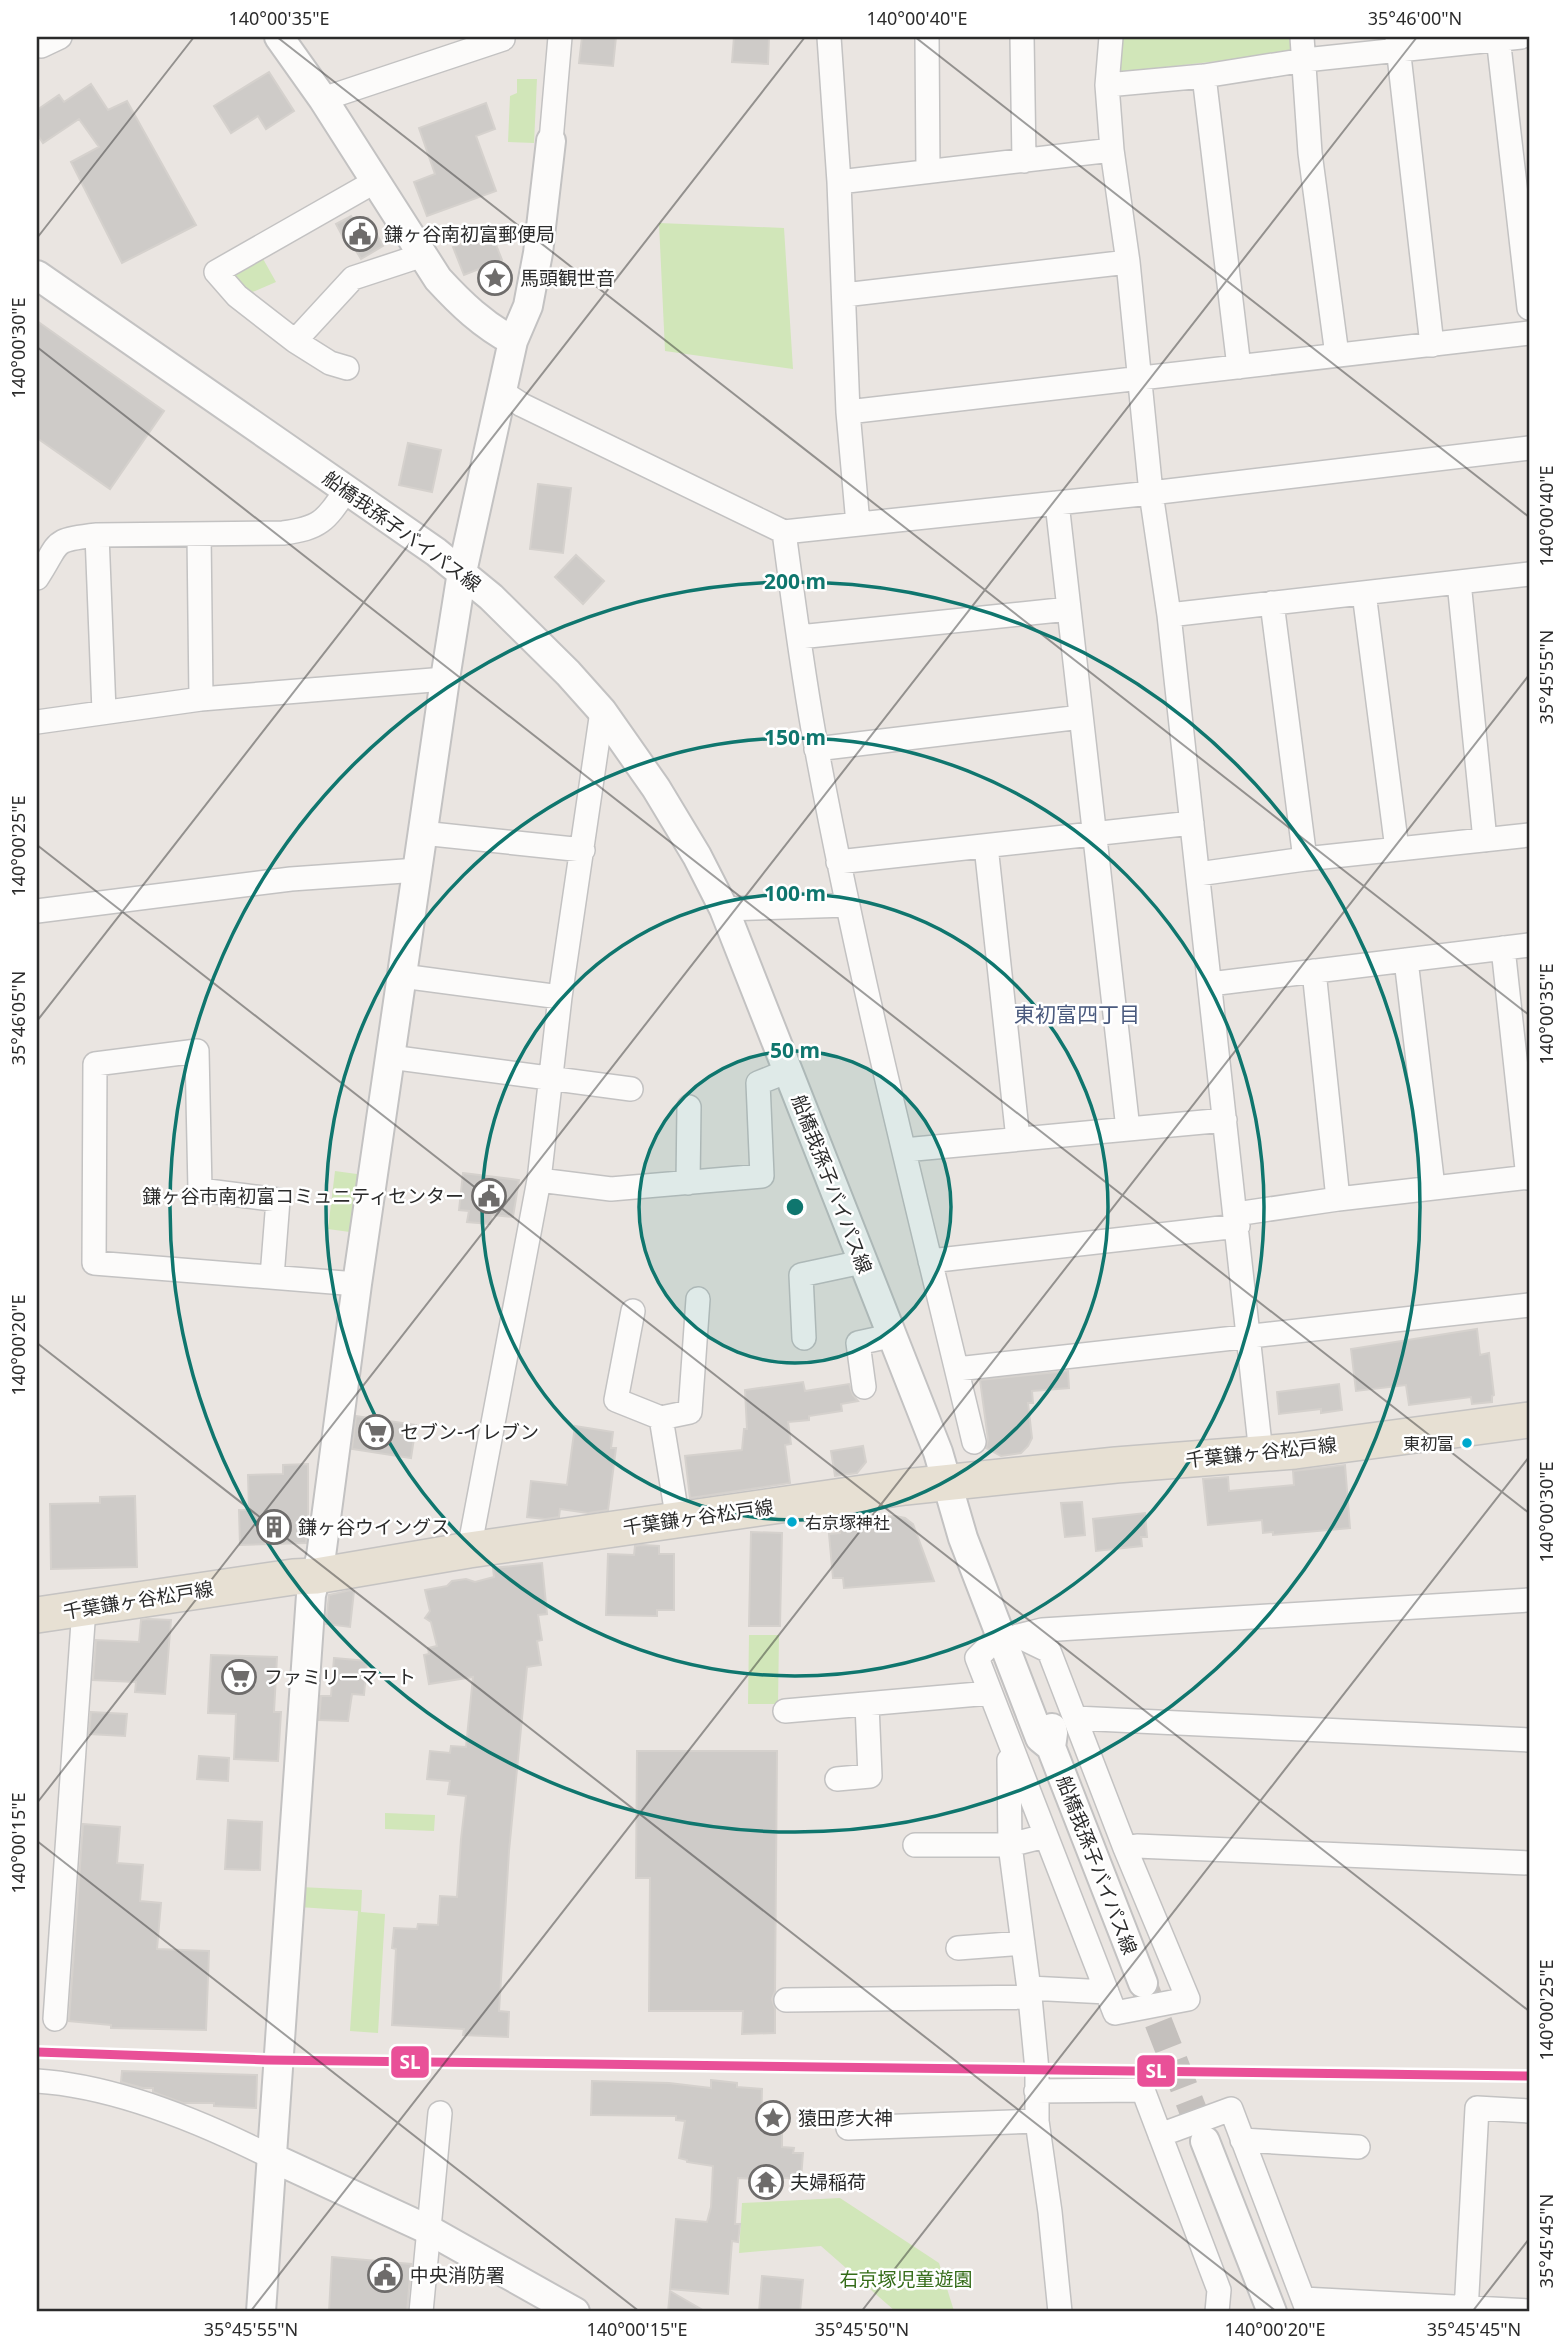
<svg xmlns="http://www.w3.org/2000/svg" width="1566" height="2349" font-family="'Noto Sans','Noto Sans JP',sans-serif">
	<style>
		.green { fill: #d1e6b9 }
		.building { fill: #cecbc8; stroke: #d5d1cd; stroke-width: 2 }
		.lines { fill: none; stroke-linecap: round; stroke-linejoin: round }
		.tertiary-tunnel { stroke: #c4c0bd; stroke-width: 28; stroke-dasharray: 28 14; stroke-linecap: butt }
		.minor-casing { stroke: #c3c2c2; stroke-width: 26 }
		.tertiary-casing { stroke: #c3c2c2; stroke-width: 32 }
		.primary-casing { stroke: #c5c3c2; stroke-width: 38 }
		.minor { stroke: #fcfbfa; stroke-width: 23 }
		.tertiary { stroke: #fcfbfa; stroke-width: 28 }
		.primary { stroke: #e7e0d3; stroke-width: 35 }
		.rail-1-casing { stroke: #fff; stroke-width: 14 }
		.rail-1 { stroke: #e95098; stroke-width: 9 }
		.ticks { fill: none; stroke: #2b2b2b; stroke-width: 2; stroke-opacity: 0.45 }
		.ring { fill: none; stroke: #0f766e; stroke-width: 3.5 }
		.bus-dot { fill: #00a9ce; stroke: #fff; stroke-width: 2.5 }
		.labels { text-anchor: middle; stroke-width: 5; stroke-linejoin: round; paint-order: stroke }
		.bus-label { font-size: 17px; fill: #2b2b2b; stroke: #fff; text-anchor: end }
		.poi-label { font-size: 19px; fill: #2b2b2b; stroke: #fff; text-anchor: start }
		.street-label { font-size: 19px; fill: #2b2b2b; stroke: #fff }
		.park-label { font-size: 19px; fill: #346c18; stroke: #fff }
		.neighbourhood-label { font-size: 21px; fill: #4a5a7e; stroke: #fff }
		.centre { fill: #0f766e; stroke: #fff; stroke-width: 3.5 }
		.ring-label { font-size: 21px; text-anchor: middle; font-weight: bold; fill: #0f766e; stroke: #fff; stroke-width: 5; stroke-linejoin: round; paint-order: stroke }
		.line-badge { stroke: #fff; stroke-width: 2.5 }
		.badge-label { font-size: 19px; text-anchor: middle; font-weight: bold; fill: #fff }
		.neatline { fill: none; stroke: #2b2b2b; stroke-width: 2.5 }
		.ticks-label { font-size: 18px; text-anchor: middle; fill: #2b2b2b }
	</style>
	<rect width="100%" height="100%" fill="#eae5e1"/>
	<path class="green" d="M1117,37H1292L1293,42L1289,53L1121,72L1115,67Z
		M517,79H537L534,143L508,142L510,96L517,93Z
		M659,223L784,228L793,369L665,351Z
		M262,257L276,282L248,294L229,275Z
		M335,1171L364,1175L357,1233L328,1229Z
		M749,1635H779L778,1704H748Z
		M385,1813L435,1815L434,1831L385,1829Z
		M300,1887L362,1890L361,1912L385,1914L378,2033L350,2031L358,1911L299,1907Z
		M840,2198L939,2263L954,2311H895L821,2246L739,2253L742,2203Z"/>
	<path class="building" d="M582,37H616L613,66L579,63Z
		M734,37H769L768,64L732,62Z
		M269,72L294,111L266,129L258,116L231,133L214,106Z
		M91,84L108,110L127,101L196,225L122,263L71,162L99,147L79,119L43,143L37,134V110L59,95L64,102Z
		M486,103L495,129L476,136L496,191L427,216L414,182L435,174L419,128Z
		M351,216L356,225L368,218L383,246L361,259L349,239L345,241L336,224Z
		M491,232L502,260L464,275L453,247Z
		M37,321L164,411L110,489L37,438Z
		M408,443L441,450L432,492L399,485Z
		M538,484L571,488L563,553L530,549Z
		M576,555L604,581L583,604L555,577Z
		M463,1173L519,1180L513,1217L492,1215L490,1224L467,1222L469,1211L459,1210Z
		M1477,1329L1480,1355L1489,1353L1494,1395L1492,1396V1402L1472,1404L1471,1397L1409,1405L1406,1385L1356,1391L1351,1349Z
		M1068,1371L1069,1388L1032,1391L1033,1403H1028L1032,1438L1028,1446L1021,1453L1001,1456L986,1448L988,1439L980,1380Z
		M803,1382L805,1391L849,1384L853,1395L858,1401L841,1404L842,1411L809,1416V1420L788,1422L791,1444L785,1445L790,1483L690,1498L685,1456L742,1450L744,1429H747L745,1390Z
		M1339,1384L1342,1410L1321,1413V1409L1279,1414L1277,1392Z
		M356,1416L416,1425L411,1458L352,1449Z
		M575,1426L613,1432L611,1448H616L608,1510L588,1513L560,1509L559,1517L545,1519L527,1517L531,1481L567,1485Z
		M863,1446L866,1462L857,1473L835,1476L831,1451Z
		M308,1464V1525L306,1543L240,1545L239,1510H249L248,1475L283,1474V1465Z
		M1345,1465L1350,1528L1273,1535V1532L1263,1533L1262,1520L1208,1525L1203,1479L1228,1477L1229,1491L1294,1485L1293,1471Z
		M135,1496L137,1567L51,1569L50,1504L100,1503V1497Z
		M1082,1502L1085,1535L1065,1537L1061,1503Z
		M1145,1513L1147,1537H1141L1142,1546L1096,1551L1093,1519Z
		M895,1516L905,1518L913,1524L934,1581L844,1588L843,1578H833L829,1534L840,1533L839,1521Z
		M751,1532L782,1533L780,1626H749Z
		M642,1545L659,1546V1554H674V1610H657V1616L606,1615L608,1554L634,1555L635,1546Z
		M542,1563L547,1614L538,1615L542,1640L537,1641L541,1665L527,1667L509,1851L499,2011L509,2012L508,2037L463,2035L464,2029L392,2025L396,1949L392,1948L394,1928L417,1929L418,1924L438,1925L440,1896L457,1897L461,1839L466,1796L448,1794L450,1781L427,1779L430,1751L450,1753L451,1746L466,1747L473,1677L429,1684L424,1655L429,1654L428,1648L437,1646L431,1622L425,1618L430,1611L425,1590L447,1586L452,1581L466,1579L475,1582L494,1577L493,1568Z
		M351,1590L354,1591L350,1627L326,1624L329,1595Z
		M148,1619L171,1620L165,1694L135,1692L136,1682L93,1680L96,1640L139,1642L141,1620Z
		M211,1655L277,1657L274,1712H281L278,1761L234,1759L236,1714L208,1713Z
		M334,1658L367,1661L364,1695L352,1694L348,1721L319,1720L321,1696H331Z
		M91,1712L127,1714L125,1736L89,1734Z
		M637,1751H777L775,1991L772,1999L775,2009V2033L742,2034L743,2011H649L650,1878H636Z
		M199,1756L229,1758L228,1781L197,1779Z
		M228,1820L262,1822L260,1870L225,1869Z
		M83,1824L120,1827L117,1863L143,1865L140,1901L161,1903L157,1949L209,1951L206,2030L111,2028V2025L69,2021Z
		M122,2071L257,2075L256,2108L214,2106V2103H183L153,2092V2088H143L121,2082Z
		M711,2080L737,2083V2087L762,2089L761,2129H782V2147L794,2148L793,2153H803L801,2179L756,2176V2179L738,2178L735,2224H740L738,2242L732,2241L728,2294L670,2289L676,2219L707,2222L711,2207L713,2166L687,2162V2160L679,2158L685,2121L676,2120V2116L591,2115L592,2081L669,2083L711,2088Z
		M332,2257L411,2264L407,2312H329Z
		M762,2276L803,2280L800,2312H759Z
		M670,2291L706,2312H668Z"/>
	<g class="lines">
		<path class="tertiary-tunnel" d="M1143,1983L1205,2141"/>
		<g class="minor-casing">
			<path id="minor" d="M829,37L839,182L848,412L858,524
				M927,37L928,171
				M1022,37L1024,161
				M1111,37L1107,85L1112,150L1128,262L1151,493L1169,615L1261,1454
				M1302,37L1310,153L1337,355
				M1498,37L1529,308
				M37,38L41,46L60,37
				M1397,38L1432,345
				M1204,76L1239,367
				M1107,85L1204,76L1305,60L1521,37
				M323,99L503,39L502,37
				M551,141L560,37
				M374,182L216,272L237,296L295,341L353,278L423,255
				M839,182L1112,150
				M844,295L1128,262
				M295,341L330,363L347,368
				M502,392L522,405L784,532C794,605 803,678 817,751C860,983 919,1212 974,1442
				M848,412L1529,333
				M1057,503L1128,1129
				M784,532L1151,493L1529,448
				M199,534L201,699
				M97,535L104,711
				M37,578C61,542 49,540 97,535L283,533C321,528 325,521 347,489
				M1459,582L1485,840
				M1364,593L1397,849
				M1272,603L1305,859
				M1169,615L1529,574
				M799,637L1069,609
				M37,722L201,699L445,679
				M816,749L1081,717
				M422,833L583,850
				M986,846L1018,1139
				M838,862L1192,823
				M1198,874L1305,859L1529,835
				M724,909L848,905
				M37,911L291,879L418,870
				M1503,948L1528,1178
				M1406,960L1433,1187
				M1314,971L1338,1199
				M402,976L560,997
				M1210,984L1529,945
				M390,1057L631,1089
				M904,1150L1225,1120
				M539,1180L611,1189L762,1176L758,1083L788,1071
				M688,1183L689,1107
				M1236,1214L1338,1199L1529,1177
				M930,1261L1238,1226
				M272,1277L278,1200L200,1190L197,1051L95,1064L94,1263L357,1284
				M633,1311L616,1400L661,1418L678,1521
				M804,1338L801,1275L862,1262
				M957,1369L1529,1305
				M864,1387L858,1343L890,1336
				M661,1418L690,1412L698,1299
				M469,1550L539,1180L560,997L602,711
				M1001,1634L977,1658L1115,2013L1188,1999L1125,1848L1049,1651L1018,1636
				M1018,1636L1042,1630L1529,1600
				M785,1711L990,1693
				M1075,1718L1529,1740
				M1009,1760L1010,1845L1030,1997L1037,2070V2121
				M837,1779L870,1776L867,1704
				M915,1845H1010L1045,1836
				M1125,1848L1137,1846L1529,1863
				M958,1948L1023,1943
				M1029,1988L1107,1992
				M786,2000L1030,1997
				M55,2019L84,1608
				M37,2081C115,2086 204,2123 273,2158
				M1036,2091L1143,2090L1219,2290L1217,2312
				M848,2128L1037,2121L1050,2212L1060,2312
				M1160,2135L1231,2109L1308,2312
				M1242,2140L1358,2147
				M1303,2299L1529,2311
				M421,2312L440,2113
				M1466,2312L1477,2108L1529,2111"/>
		</g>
		<g class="tertiary-casing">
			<path id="tertiary" d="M279,37L323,99L438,279C461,304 483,325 513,341
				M37,275L436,552L491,597L568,673L602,711L656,788L697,856L724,909L938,1452L963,1538L1040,1738L1051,1747
				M1052,1728L1053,1733L1051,1747L1143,1983
				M1205,2141L1272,2312
				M273,2158L429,2230L575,2312
				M261,2312L311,1595L321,1556L357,1284L445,679L462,572L513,341L528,306L538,253L551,141"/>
		</g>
		<g class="primary-casing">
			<path id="primary" d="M37,1615L293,1577L316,1576L469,1550L905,1487L1116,1465L1295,1451L1529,1420"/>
		</g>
		<use href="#minor" class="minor"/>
		<use href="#tertiary" class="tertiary"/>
		<use href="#primary" class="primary"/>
		<g class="rail-1-casing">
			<path id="rail-1" d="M37,2052L267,2060L1529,2076"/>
		</g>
		<use href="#rail-1" class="rail-1"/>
	</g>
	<path class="ticks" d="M277,37L1529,1015M915,37L1529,517M37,238L194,37M37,347L1529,1513M37,845L1529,2011M37,1021L805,37M37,1343L1277,2312M37,1803L1417,37M37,1841L640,2312M250,2312L1529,675M861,2312L1529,1457M1472,2312L1529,2239"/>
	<circle cx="795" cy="1207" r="156" fill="#0f766e" fill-opacity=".12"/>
	<g class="ring">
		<circle cx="795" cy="1207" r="156"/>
		<circle cx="795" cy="1207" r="313"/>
		<circle cx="795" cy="1207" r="469"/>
		<circle cx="795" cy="1207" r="625"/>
	</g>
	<defs>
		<g id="civic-ring" transform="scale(1.75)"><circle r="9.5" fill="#fff" stroke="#6e6c6b" stroke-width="1.5"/><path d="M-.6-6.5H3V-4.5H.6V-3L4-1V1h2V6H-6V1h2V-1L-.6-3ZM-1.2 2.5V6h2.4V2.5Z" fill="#6e6c6b"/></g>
		<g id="sight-ring" transform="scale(1.75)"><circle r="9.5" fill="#fff" stroke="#6e6c6b" stroke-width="1.5"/><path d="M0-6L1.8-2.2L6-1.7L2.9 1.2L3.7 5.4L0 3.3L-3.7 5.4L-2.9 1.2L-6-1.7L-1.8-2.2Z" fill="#6e6c6b"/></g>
		<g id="supermarket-ring" transform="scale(1.75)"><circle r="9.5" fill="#fff" stroke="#6e6c6b" stroke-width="1.5"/><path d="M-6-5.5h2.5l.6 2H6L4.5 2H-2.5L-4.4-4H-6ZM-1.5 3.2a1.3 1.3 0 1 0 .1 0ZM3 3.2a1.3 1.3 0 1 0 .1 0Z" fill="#6e6c6b"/></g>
		<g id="building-ring" transform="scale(1.75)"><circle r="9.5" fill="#fff" stroke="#6e6c6b" stroke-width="1.5"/><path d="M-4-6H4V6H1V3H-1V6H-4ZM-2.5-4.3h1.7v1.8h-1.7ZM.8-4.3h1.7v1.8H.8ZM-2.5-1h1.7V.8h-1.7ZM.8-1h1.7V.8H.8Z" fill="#6e6c6b"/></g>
		<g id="temple-ring" transform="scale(1.75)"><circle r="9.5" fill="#fff" stroke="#6e6c6b" stroke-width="1.5"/><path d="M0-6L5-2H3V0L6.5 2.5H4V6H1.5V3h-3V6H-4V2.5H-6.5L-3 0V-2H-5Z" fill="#6e6c6b"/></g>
	</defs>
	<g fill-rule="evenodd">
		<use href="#civic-ring" x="360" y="234"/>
		<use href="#sight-ring" x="495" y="278"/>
		<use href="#civic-ring" x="489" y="1196"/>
		<use href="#supermarket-ring" x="376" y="1432"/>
		<use href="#building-ring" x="274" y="1527"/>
		<use href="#supermarket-ring" x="239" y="1677"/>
		<use href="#sight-ring" x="773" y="2118"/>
		<use href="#temple-ring" x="766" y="2182"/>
		<use href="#civic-ring" x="385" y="2275"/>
	</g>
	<g class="bus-dot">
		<circle cx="1467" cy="1443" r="6"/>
		<circle cx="792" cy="1522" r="6"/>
	</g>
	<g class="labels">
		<g class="bus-label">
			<text x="1454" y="1450">東初富</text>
			<text x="805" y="1529" text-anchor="start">右京塚神社</text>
		</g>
		<g class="poi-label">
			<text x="384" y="241">鎌ヶ谷南初富郵便局</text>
			<text x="520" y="285">馬頭観世音</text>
			<text x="464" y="1203" text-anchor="end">鎌ヶ谷市南初富コミュニティセンター</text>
			<text x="400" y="1439">セブン-イレブン</text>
			<text x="298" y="1534">鎌ヶ谷ウイングス</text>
			<text x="264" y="1684">ファミリーマート</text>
			<text x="798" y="2125">猿田彦大神</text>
			<text x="790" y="2189">夫婦稲荷</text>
			<text x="410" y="2282">中央消防署</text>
		</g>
		<g class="street-label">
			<text transform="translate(402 531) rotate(36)" y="7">船橋我孫子バイパス線</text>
			<text transform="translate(832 1184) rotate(69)" y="7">船橋我孫子バイパス線</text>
			<text transform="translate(1261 1452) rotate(-6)" y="7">千葉鎌ヶ谷松戸線</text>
			<text transform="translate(698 1517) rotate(-8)" y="7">千葉鎌ヶ谷松戸線</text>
			<text transform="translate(138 1600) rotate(-9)" y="7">千葉鎌ヶ谷松戸線</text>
			<text transform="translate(1097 1865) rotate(69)" y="7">船橋我孫子バイパス線</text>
		</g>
		<g class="park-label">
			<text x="906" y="2286">右京塚児童遊園</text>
		</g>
		<g class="neighbourhood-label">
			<text x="1077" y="1022">東初富四丁目</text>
		</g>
	</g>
	<circle cx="795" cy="1207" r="10" class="centre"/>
	<g class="ring-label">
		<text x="795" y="589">200 m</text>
		<text x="795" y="745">150 m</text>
		<text x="795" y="901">100 m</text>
		<text x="795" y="1058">50 m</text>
	</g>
	<g class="line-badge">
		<rect x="390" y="2045" width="40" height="34" rx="7" fill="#e95098"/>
		<rect x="1136" y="2054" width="40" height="34" rx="7" fill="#e95098"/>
	</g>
	<g class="badge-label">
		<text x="410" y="2069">SL</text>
		<text x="1156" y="2078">SL</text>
	</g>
	<rect width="1566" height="2349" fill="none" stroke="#ffffff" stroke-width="77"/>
	<rect x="38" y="38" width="1490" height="2272" class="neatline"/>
	<g class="ticks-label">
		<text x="279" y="25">140°00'35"E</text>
		<text x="917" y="25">140°00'40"E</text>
		<text x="1415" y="25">35°46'00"N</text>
		<text transform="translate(19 348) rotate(-90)" y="6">140°00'30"E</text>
		<text transform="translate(1547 516) rotate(-90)" y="6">140°00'40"E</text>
		<text transform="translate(1547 677) rotate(-90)" y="6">35°45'55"N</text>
		<text transform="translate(19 846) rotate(-90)" y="6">140°00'25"E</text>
		<text transform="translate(1547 1014) rotate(-90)" y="6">140°00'35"E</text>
		<text transform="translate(19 1018) rotate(-90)" y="6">35°46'05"N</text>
		<text transform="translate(19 1345) rotate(-90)" y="6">140°00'20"E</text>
		<text transform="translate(1547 1512) rotate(-90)" y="6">140°00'30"E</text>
		<text transform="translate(19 1843) rotate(-90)" y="6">140°00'15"E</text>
		<text transform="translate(1547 2010) rotate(-90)" y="6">140°00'25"E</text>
		<text transform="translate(1547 2241) rotate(-90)" y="6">35°45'45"N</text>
		<text x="251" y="2336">35°45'55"N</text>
		<text x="637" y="2336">140°00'15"E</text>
		<text x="862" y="2336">35°45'50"N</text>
		<text x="1275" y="2336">140°00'20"E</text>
		<text x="1474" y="2336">35°45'45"N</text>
	</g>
</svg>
